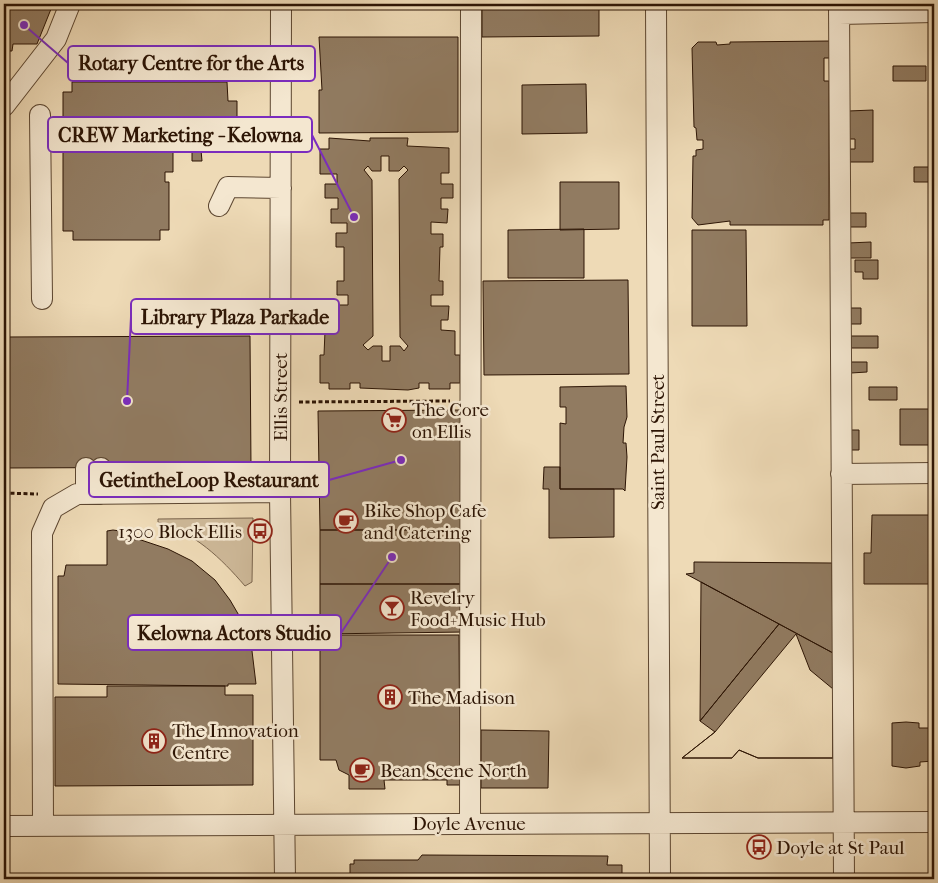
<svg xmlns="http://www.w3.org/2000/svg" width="938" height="883" font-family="'IM FELL French Canon',serif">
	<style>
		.green { fill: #cdb898; stroke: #7c664e }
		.building { fill: #917b61; stroke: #2c1404; fill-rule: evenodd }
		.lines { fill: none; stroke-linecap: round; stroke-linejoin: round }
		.minor-casing { stroke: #5c4630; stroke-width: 22 }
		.path { stroke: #2c1404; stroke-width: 3; stroke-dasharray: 4 2.5; stroke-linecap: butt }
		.minor { stroke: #f4e7d0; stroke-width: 20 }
		.labels { text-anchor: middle; stroke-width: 5; stroke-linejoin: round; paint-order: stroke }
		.street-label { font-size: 19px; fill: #2c1404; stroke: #f4e7d0 }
		.poi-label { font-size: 19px; fill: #2c1404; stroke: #f4e7d0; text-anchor: start }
		.leader { fill: none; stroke: #7b2cbf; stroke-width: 2 }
		.callout-dot { fill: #7b2cbf; stroke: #f4e7d0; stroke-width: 2 }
		.callout { fill: #f4e7d0; stroke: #7b2cbf; stroke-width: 2 }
		.callout-label { font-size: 20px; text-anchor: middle; font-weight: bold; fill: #2c1404 }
	</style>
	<rect width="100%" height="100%" fill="#eedab6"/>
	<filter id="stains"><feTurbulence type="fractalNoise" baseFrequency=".004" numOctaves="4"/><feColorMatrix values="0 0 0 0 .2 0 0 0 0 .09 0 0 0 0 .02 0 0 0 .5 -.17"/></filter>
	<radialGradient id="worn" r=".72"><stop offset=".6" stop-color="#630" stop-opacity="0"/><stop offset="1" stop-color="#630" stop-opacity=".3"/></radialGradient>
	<path class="green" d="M253,518L252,582L245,586C221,558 195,533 158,522V519Z"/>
	<path class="building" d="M4,4H53L37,44H13L12,51H4Z
		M482,4H599V36L482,37Z
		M319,37H458V132L319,133V90H322Z
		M831,41L830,58H824V81H829V220H823V225H730V221L698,225L692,218L693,156H696V150L703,149V140H697L696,128L694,127L692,48L698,42H716L717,45L730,44V42Z
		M893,66H926V81H893Z
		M72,82H227L228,101H237V150H201L202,161H192V150H173V172H165V182H169V230H160V240H73V231H63V92H72Z
		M586,84L587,133L522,134V85Z
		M873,110V162H848V149H855V139H848V111Z
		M329,138L370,141V138H408L407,146L449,148V173H441V184H453V198H441V209H448L447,223L431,222V234H443V247H440L439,281H443V295H431V306H449L448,320H441V330L455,331V355H460V383H450V389H429V383H419V388L408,390L360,388V383H350V389H329V383H320V355H324L325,331H338V320H332V305H348V295H337V281H344V247H336V233H347V223H331V209H338V198H325V184H337V174H320V149H329ZM381,156H389V171H399L404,166L408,170L399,179L400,337L408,346L404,351L400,346H390V361H382V346H373L368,350L363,345L373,336L372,180L364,170L368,166L372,171H381Z
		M914,167H934V182H914Z
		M560,182H619V229L560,230Z
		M849,213H866V227H849Z
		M584,229V278H508V230Z
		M692,230H746L747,326H692Z
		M871,242V258H849L848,243Z
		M855,260H878V279H863V272H855Z
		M930,260H934V274H930Z
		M628,280L629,374L484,375L483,281Z
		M847,308H861V324H848Z
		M250,336L251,467L4,468V337Z
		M851,336H878V348H851Z
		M851,362H867V372L851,373Z
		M611,386H626L627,417L624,427L623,443H626L627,457L625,491L623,489H560V423L566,424V407H560V387Z
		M869,387H897V400H869Z
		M900,409H934V445H900Z
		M461,410L463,530H320L318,411Z
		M848,430H859V450H848Z
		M544,467H560V489H614V537L549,538V489H543Z
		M872,515H934V584H864V553H871Z
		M113,530L120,531V539L141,540L168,549L192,561L215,580L230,600L244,624L252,651L256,684H228V686L58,684V576H64L66,565H107V531Z
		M320,530H463L464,584H320Z
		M694,562L832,563L833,653L686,574L694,573Z
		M701,582L779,624L700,721Z
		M320,584H464V632L320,634Z
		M779,624L833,653V758H758L739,750L732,758H682L715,732L700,721Z
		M796,634L810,670L833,689V758H758L739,750L732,758H682L715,732Z
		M320,635H459L460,785H447V780H384L385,789H349V775L339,770L336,760H320Z
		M107,686H225V695H253V785L55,786V697H107Z
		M906,722L919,723V728H934V761L920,762V766L906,768L892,766V723Z
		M481,730L549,731L548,788H481Z
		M422,855L608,856L607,865H622V879H350V864H354V860H418Z"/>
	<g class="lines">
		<g class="minor-casing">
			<path id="minor" d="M281,4L280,492L285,879
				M656,4L660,879
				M839,4L844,879
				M839,14L934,12
				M4,106L56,39L70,4
				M40,115L42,299
				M219,206L228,187L281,188
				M86,468V494
				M101,468V494
				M841,474L934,473
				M470,823L471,4
				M43,825L42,533L53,508L77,494L280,492
				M4,826L934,822"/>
		</g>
		<path class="path" d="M299,402L450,401
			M4,493L38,494"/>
		<use href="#minor" class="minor"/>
	</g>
	<defs>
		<g id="supermarket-ring" transform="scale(1.25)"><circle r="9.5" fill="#f4e7d0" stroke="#8f2418" stroke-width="1.5"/><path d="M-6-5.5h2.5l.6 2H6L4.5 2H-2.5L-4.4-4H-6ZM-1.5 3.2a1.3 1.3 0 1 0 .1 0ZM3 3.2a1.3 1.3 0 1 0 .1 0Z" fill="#8f2418"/></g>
		<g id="cafe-ring" transform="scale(1.25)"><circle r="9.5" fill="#f4e7d0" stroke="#8f2418" stroke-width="1.5"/><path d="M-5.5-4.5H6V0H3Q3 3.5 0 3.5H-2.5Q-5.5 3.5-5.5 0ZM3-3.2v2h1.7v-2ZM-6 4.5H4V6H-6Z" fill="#8f2418"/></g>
		<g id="bus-ring" transform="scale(1.25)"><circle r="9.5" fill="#f4e7d0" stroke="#8f2418" stroke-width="1.5"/><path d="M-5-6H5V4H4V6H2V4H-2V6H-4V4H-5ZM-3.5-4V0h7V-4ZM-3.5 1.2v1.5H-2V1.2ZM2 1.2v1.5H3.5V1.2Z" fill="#8f2418"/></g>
		<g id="bar-ring" transform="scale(1.25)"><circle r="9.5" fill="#f4e7d0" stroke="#8f2418" stroke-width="1.5"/><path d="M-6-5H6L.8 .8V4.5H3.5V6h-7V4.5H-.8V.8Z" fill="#8f2418"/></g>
		<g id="building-ring" transform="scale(1.25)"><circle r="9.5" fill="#f4e7d0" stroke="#8f2418" stroke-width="1.5"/><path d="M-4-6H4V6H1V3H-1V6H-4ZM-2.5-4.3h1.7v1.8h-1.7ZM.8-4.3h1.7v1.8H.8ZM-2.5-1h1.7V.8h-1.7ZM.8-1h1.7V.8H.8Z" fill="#8f2418"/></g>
	</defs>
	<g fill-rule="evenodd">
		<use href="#supermarket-ring" x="394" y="420"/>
		<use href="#cafe-ring" x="346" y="521"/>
		<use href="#bus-ring" x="260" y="531"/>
		<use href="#bar-ring" x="392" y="608"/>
		<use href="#building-ring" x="390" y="697"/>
		<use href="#building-ring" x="154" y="741"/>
		<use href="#cafe-ring" x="362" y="770"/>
		<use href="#bus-ring" x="759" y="847"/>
	</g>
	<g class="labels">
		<g class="street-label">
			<text transform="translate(280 397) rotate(-90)" y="7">Ellis Street</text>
			<text transform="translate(657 442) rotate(-90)" y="7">Saint Paul Street</text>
			<text x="469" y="830">Doyle Avenue</text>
		</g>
		<g class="poi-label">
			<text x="412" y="416">The Core<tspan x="412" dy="22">on Ellis</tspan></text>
			<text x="364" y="517">Bike Shop Cafe<tspan x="364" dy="22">and Catering</tspan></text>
			<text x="242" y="538" text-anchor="end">1300 Block Ellis</text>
			<text x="410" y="604">Revelry<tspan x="410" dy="22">Food+Music Hub</tspan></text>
			<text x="408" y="704">The Madison</text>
			<text x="172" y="737">The Innovation<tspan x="172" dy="22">Centre</tspan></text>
			<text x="380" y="777">Bean Scene North</text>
			<text x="776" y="854">Doyle at St Paul</text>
		</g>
	</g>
	<path class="leader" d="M24 25L68 63M354 217L312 135M127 401L131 317M401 460L329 480M392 557L341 633"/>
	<g class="callout-dot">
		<circle cx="24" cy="25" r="5"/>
		<circle cx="354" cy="217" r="5"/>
		<circle cx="127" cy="401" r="5"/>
		<circle cx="401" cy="460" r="5"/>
		<circle cx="392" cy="557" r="5"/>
	</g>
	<g class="callout">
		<rect x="68" y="46" width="247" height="35" rx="5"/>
		<rect x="48" y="117" width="264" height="35" rx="5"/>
		<rect x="131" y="299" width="208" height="35" rx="5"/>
		<rect x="89" y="462" width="240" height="35" rx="5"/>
		<rect x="128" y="615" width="213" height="35" rx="5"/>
	</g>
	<g class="callout-label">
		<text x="191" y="70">Rotary Centre for the Arts</text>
		<text x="180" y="142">CREW Marketing - Kelowna</text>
		<text x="235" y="324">Library Plaza Parkade</text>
		<text x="209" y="487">GetintheLoop Restaurant</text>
		<text x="234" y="640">Kelowna Actors Studio</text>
	</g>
	<rect width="938" height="883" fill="none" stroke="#eedab6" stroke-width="20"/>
	<rect x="5" y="5" width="928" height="873" fill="none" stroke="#2c1404" stroke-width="2.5"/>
	<rect x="10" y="10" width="918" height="863" fill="none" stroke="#2c1404"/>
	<rect width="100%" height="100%" filter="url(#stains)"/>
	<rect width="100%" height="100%" fill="url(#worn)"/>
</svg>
